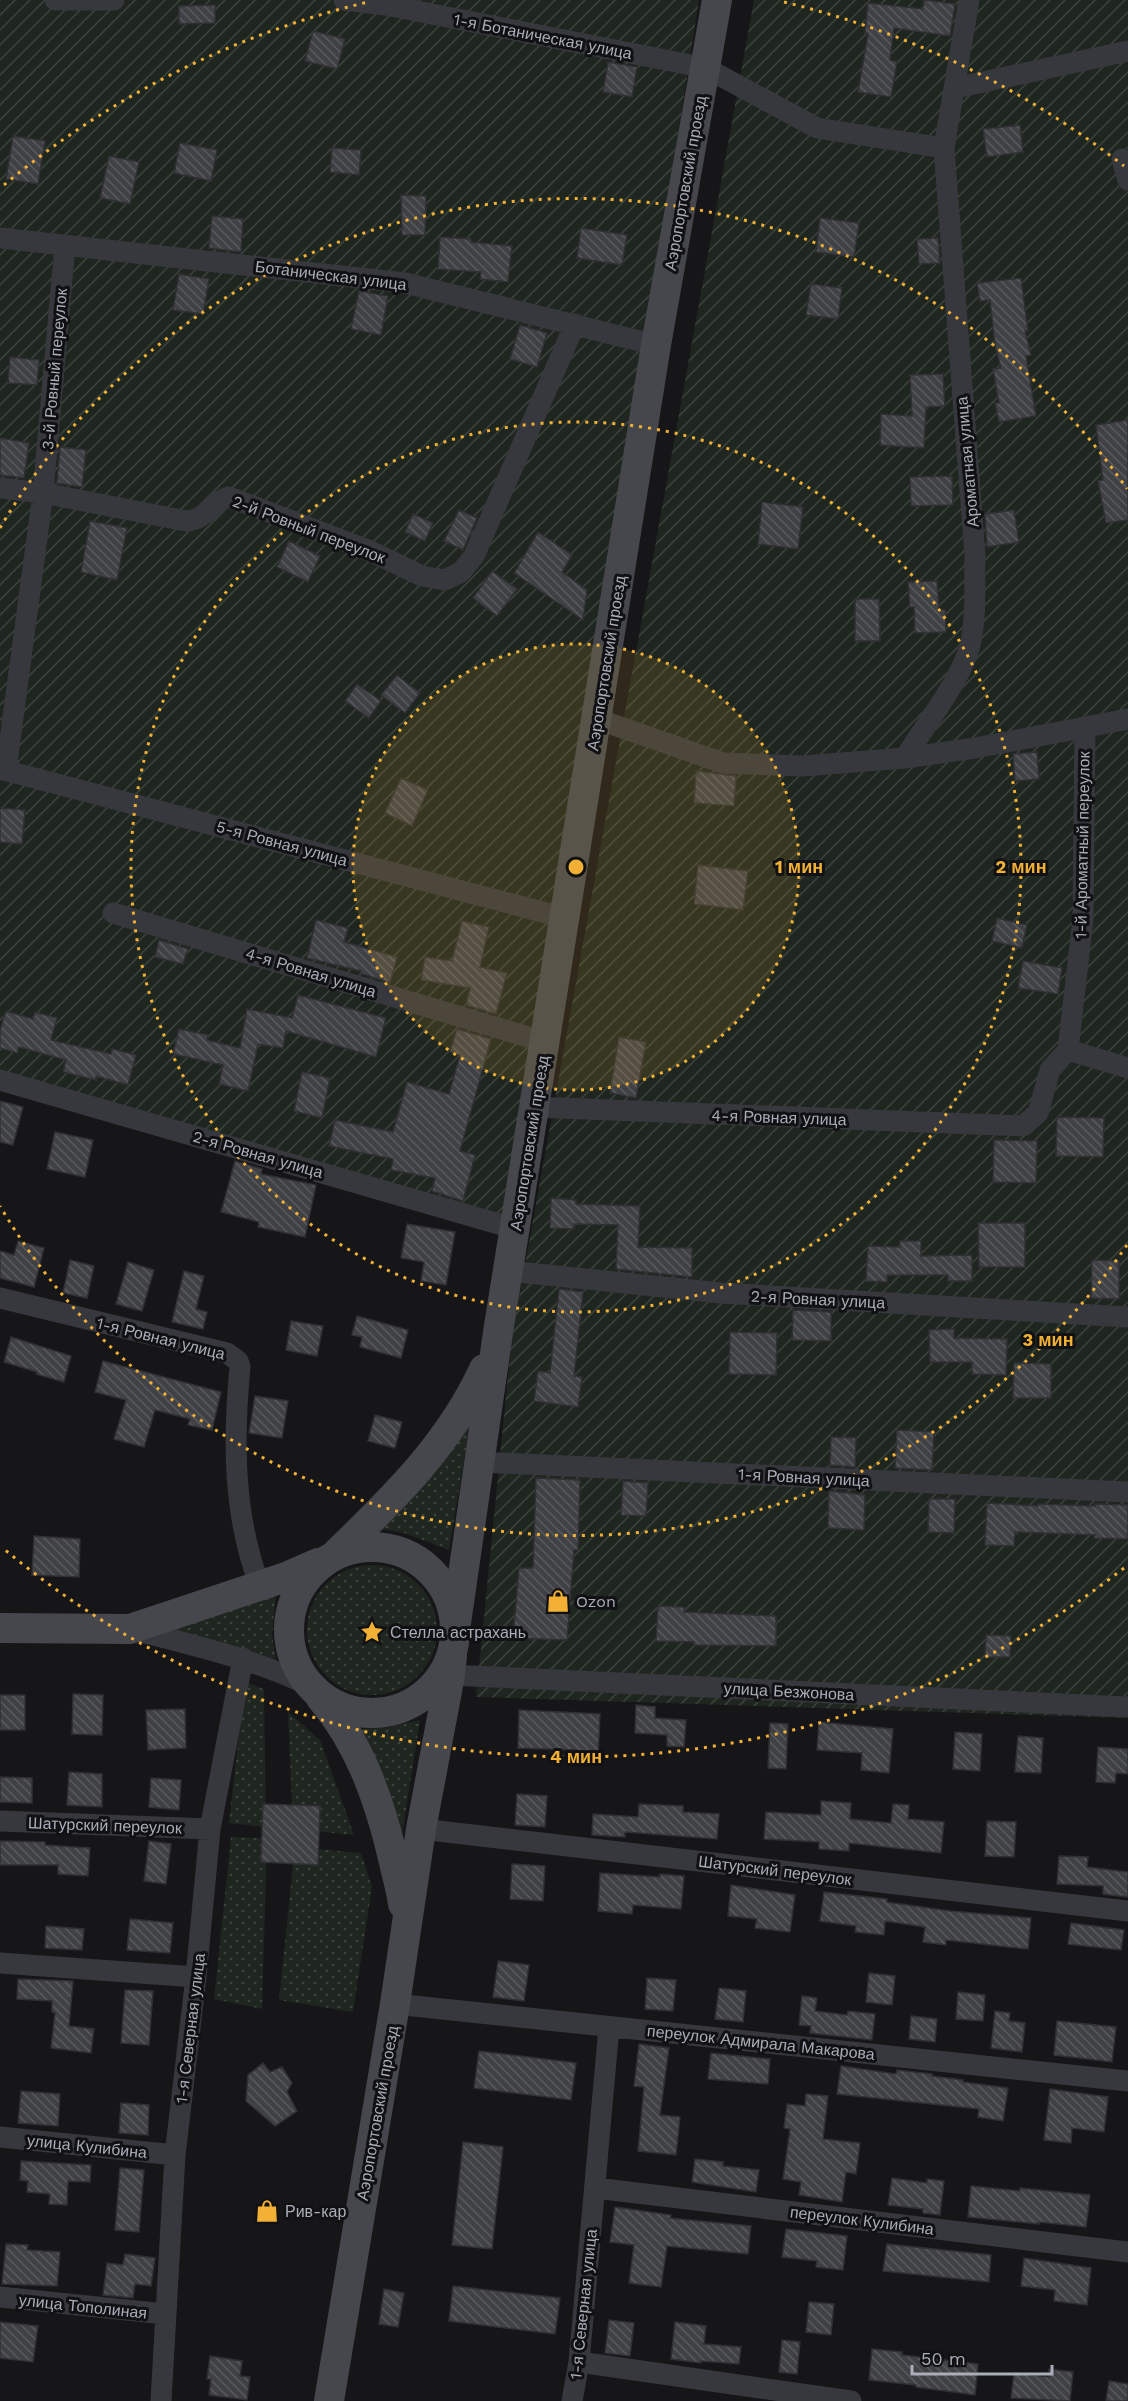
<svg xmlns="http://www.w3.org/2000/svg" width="1128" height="2401" font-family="'Work Sans',sans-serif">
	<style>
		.grass { fill: url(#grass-dots) }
		.garden { fill: url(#garden-furrows) }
		.building { fill: url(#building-back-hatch); stroke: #303034; stroke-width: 1.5 }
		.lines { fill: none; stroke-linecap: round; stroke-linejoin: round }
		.street { stroke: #37383d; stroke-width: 21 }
		.secondary { stroke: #45474d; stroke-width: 30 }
		.ring { fill: none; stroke: #f2b134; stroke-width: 3; stroke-dasharray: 3 6 }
		.labels { text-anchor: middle; stroke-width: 6; stroke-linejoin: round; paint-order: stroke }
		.street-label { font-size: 16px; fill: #a8adb8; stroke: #111113 }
		.poi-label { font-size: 16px; fill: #a8adb8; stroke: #111113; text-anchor: start }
		.centre { fill: #f2b134; stroke: #111113; stroke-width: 3 }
		.ring-label { font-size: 18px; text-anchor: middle; font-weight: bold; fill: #f2b134; stroke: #111113; stroke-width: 6; stroke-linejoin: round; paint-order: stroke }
	</style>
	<defs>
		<pattern id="grass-dots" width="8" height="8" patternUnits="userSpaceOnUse" patternTransform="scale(1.5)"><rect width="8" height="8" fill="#1e261f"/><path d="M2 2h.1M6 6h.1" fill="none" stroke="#3c433d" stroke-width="1.8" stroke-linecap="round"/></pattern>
		<pattern id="garden-furrows" width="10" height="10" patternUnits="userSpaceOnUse" patternTransform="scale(1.5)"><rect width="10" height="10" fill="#1e261f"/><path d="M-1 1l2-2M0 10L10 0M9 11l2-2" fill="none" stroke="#3c433d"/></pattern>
		<pattern id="building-back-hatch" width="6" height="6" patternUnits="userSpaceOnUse" patternTransform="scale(1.5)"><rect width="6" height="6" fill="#404145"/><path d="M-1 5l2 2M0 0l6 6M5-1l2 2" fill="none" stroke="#595a5e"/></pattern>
	</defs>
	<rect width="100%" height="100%" fill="#161618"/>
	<path class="grass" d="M470,1424L449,1550L404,1533L381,1529Z
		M307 1630a65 65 0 1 1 130 0a65 65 0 1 1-130 0Z
		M276,1592L272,1636L276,1659L177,1632V1625Z
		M245,1682L264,1689L266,1827L229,1823Z
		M288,1712L320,1740L354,1835L293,1829Z
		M420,1720L400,1848L358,1729L384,1728Z
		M231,1837L267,1838L262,2009L214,1999Z
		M295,1847L361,1853L372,1887L353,2012L279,2000Z"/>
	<path class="garden" d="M0,0H699L508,1224L0,1083Z
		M754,0H1128V1718L476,1697L512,1336Z"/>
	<path class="building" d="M924,0L955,4L950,36L894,28L890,60L897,62L891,97L858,92L868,34L865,33L868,3L923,9Z
		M215,5V23L179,24V6Z
		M313,31L345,39L337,69L305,61Z
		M608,62L637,67L632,97L603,92Z
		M1020,125L1023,152L987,157L983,129Z
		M13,136L45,141L38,184L6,179Z
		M180,143L217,150L211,181L174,173Z
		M332,148L361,150L359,175L330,172Z
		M109,156L139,162L130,204L100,198Z
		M401,195L426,196L425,235H402Z
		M212,216L243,219L241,252L209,248Z
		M820,218L859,223L854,257L816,252Z
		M581,228L627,235L622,265L577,258Z
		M440,237L471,239V242L512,246L508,282L480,279L481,272L438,269Z
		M938,238L940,263L919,264L917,239Z
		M179,274L209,279L203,314L173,310Z
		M1021,278L1028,331H1025L1031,355L1026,356L1036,416L999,422L995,403H999L993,369L1001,368L995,345L990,300L980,301L977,283Z
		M811,284L842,288L838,319L806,315Z
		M359,291L388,296L381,335L351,329Z
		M520,325L547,333L537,367L510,359Z
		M10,357L39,360L37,385L8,383Z
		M943,374L945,406L926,407L924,448L880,445L881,414L912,416L910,375Z
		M1128,420V520L1106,523L1098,481L1103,480L1096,425Z
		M0,438L29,443L24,478L0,475Z
		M60,447L86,450L82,487L57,483Z
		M952,476L953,505L911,506L910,477Z
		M762,502L803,507L798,549L758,544Z
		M459,510L477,518L463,550L444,541Z
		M1014,510L1019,542L987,547L985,514Z
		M413,514L433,523L425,541L405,532Z
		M90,521L127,528L117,580L81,572Z
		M538,532L572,555L562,572L587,590L583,620L514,573Z
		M289,541L320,556L308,582L277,567Z
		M492,571L517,589L497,616L473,598Z
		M937,581L939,610H945L946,632L915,633L914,607H910L908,582Z
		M855,599H879L880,641H855Z
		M397,675L420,693L405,713L381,695Z
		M357,684L381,701L369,718L345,701Z
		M1037,752L1039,779L1015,781L1013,754Z
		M696,771L736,776L734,806L694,803Z
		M401,778L428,790L412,826L385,813Z
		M0,808L25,810L22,844L0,842Z
		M698,865L748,871L743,910L694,904Z
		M997,918L1027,925L1022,948L992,941Z
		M316,920L348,928L344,942L397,957L390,983L360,973L361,971L307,958Z
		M462,921L489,927L480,967L507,973L496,1014L466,1005L470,988L421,980L425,957L452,961Z
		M159,940L188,949L183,964L155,957Z
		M1023,961L1062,968L1058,994L1018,988Z
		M298,995L386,1018L376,1057L286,1031L283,1048L258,1044L248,1091L219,1084L223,1065L173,1054L179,1029L208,1035L207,1040L240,1048L247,1009L292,1018Z
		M6,1011L33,1019L35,1012L57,1018L51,1040L111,1054L112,1049L136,1055L128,1085L96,1076V1080L63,1072L66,1060L19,1047L17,1053L0,1048V1030Z
		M457,1029L491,1039L460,1151L475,1155L463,1201L432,1191L435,1178L391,1170L393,1159L329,1146L335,1120L393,1132L407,1082L449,1094L460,1055L450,1052Z
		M619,1037L646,1042L636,1098L610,1093Z
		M302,1072L330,1078L322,1118L294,1111Z
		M0,1101L23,1107L13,1145L0,1142Z
		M1057,1117L1104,1118L1103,1157L1056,1156Z
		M55,1132L93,1140L85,1177L47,1169Z
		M994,1140L1037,1141L1036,1183L993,1182Z
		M235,1161L262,1169L261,1174L316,1185L305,1237L258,1227L259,1222L221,1212Z
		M551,1198L576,1200V1204L640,1206L638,1247L692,1248V1277L616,1269L618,1225L574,1224V1229L550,1228Z
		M978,1223H1025V1267H979Z
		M407,1224L455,1232L446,1285L421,1281L424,1262L401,1258Z
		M18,1241L44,1248L34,1287L0,1278V1251L14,1255Z
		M900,1241H921V1256L972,1255V1281H948V1275H887V1282L866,1281L868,1246L900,1247Z
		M70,1260L94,1266L87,1298L63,1293Z
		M1092,1260L1119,1261V1299L1091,1298Z
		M128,1262L154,1270L142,1311L116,1304Z
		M184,1271L204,1276L196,1309L207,1312L203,1329L172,1322Z
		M559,1289L583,1292L574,1376L582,1377L578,1407L534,1401L538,1371L550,1373Z
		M793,1310L831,1312V1341L792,1340Z
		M357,1316L408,1330L401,1358L360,1347L362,1337L352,1335Z
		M291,1321L323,1326L317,1356L286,1350Z
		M954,1329V1338L1007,1339L1006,1375L972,1374V1362H930L929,1330Z
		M730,1332L777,1333L776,1375L729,1374Z
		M11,1337L71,1356L64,1382L36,1374L37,1372L4,1362Z
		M103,1361L221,1392L212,1430L188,1425L190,1419L155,1410L144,1447L114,1439L126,1400L95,1392Z
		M1014,1363L1051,1364V1398H1013Z
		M255,1396L288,1401L282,1438L249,1433Z
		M375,1415L402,1422L395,1448L368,1441Z
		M897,1430L934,1432L932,1470L895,1468Z
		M831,1437L856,1438L855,1467L830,1465Z
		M536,1478L580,1480L578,1550H574L567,1640L513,1638L519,1568H533Z
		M623,1481L648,1483L646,1516L621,1515Z
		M829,1491L865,1495L864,1530L828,1528Z
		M929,1499H955L954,1533L928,1532Z
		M987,1503L1038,1506V1504L1095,1506V1504L1128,1505V1539L1094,1538L1095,1535L1015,1532L1014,1546L985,1545Z
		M34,1536L80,1539L79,1577L32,1575Z
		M658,1606L684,1607V1612L776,1616V1646L694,1645V1642L656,1641Z
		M986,1635L1011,1636L1010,1657H985Z
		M73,1694L103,1695L102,1735L72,1734Z
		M0,1695H25V1730H0Z
		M636,1705L655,1707V1718L686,1720L684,1747L667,1746V1735L635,1733Z
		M185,1709L186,1748L148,1750L146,1710Z
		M519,1710L600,1714L598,1759L576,1758V1750L518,1748Z
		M819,1722L893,1729L889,1773L861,1770L862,1753L817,1750Z
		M770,1723L788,1724L786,1769L768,1768Z
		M955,1732L982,1734L980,1771L953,1769Z
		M1018,1736L1043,1738L1041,1773L1015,1772Z
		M1098,1747L1128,1749V1774L1116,1773L1115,1783L1096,1782Z
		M69,1772L102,1774V1807L67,1805Z
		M0,1777L32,1778V1803L0,1802Z
		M151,1778L181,1780L179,1810L149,1807Z
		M517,1794L547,1796L545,1827L515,1825Z
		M821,1801L851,1803L850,1819L891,1823L893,1804L909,1805L908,1819L944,1822L941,1853L849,1843V1851L819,1849V1842L764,1839L766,1812L821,1815Z
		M263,1804L320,1806L318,1865L261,1862Z
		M639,1804L683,1806V1812L719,1814L717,1839L625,1832V1837L592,1835L593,1814L638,1817Z
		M987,1821L1016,1822L1014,1857L985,1856Z
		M0,1841L45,1842V1845L90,1848L88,1876L58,1874V1865H0Z
		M149,1841L171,1844L166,1884L144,1881Z
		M1059,1856L1088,1857L1087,1867L1128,1872V1897L1103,1894V1886L1057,1884Z
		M512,1864L545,1866L543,1901L510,1899Z
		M600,1873L660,1877V1874L684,1876L681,1909L633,1905L632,1914L598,1911Z
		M731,1885L795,1895L790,1932L755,1928L757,1919L728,1916Z
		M824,1892L887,1899V1902L950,1911L1031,1918L1028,1949L946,1940V1945L923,1942L925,1927L885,1921L884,1935L855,1932L856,1926L820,1921Z
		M130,1919L173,1923L170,1953L127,1950Z
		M1071,1923L1124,1930L1121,1950L1068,1944Z
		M46,1926L84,1929L82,1950L45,1948Z
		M498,1961L529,1965L524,2001L493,1997Z
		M869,1973L895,1976L892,2005L866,2002Z
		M647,1978L676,1980L673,2011L645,2009Z
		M18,1979L73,1981L69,2026L94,2029L91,2053L51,2048L55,2013L52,2012V2001L17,1999Z
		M719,1988L746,1991L743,2022L715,2019Z
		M125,1990L153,1991L149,2045L121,2043Z
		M958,1992L985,1995L983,2021L956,2019Z
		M802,1996L817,1998L815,2011L847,2015L848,2011L875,2014L872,2040L810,2033L811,2026L799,2025Z
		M995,2011L1010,2013L1009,2021L1025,2023L1022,2052L991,2048Z
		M911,2016L937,2019L935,2042L909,2039Z
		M1057,2021L1116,2027L1112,2062L1054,2055Z
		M639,2044L669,2048L660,2115L680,2117L676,2155L638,2151L644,2087L634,2086Z
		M479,2051L576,2063L571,2100L474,2088Z
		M711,2053L770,2059L768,2084L708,2079Z
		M263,2063L270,2072L282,2067L292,2083L287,2092L297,2111L275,2126L246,2101L248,2075Z
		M841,2066L896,2074L897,2070L932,2074V2076L963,2080V2082L1008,2088L1003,2121L978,2117L979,2109L837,2094Z
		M1050,2089L1108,2097L1104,2132L1072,2128L1071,2143L1044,2140Z
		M21,2091L60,2094L58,2126L18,2123Z
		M806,2094L828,2096L823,2139L860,2143L856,2174L846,2172L842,2202L799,2195L801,2182L783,2179L790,2129L784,2128L787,2104L805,2106Z
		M121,2103L149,2105L148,2135L119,2133Z
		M463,2142L503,2147L492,2249L452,2245Z
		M695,2159L723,2162V2166L759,2170L756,2192L692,2182Z
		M21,2161L91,2165L90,2182L68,2181L67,2205L49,2204L50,2194L27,2192L28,2181L20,2180Z
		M120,2168L144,2170L139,2232L115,2230Z
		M892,2178L927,2183V2179L944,2181L940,2215L923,2213V2209L888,2205Z
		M971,2186L1020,2191V2188L1090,2195L1086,2227L1039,2222V2224L968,2217Z
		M615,2207L671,2215L670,2218L751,2226L748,2254L667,2246L661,2287L629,2283L634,2245L610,2242Z
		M786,2229L847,2236L843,2270L816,2267L817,2261L782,2257Z
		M6,2244L28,2245L27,2250L60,2252L57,2286L2,2284Z
		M887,2244L991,2255L989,2282L883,2271Z
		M125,2254L155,2258L151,2286L135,2284L133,2298L103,2295L107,2263L123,2265Z
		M1024,2258L1091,2268L1087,2305L1054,2301L1055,2290L1021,2286Z
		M453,2286L560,2298L555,2334L449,2321Z
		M384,2289L404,2293L398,2327L379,2324Z
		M809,2302L834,2304L831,2335L806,2332Z
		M609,2320L634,2323L630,2356L605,2353Z
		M0,2322L38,2326L33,2362L0,2358Z
		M675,2322L706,2326L704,2344L741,2347L739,2364L701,2361V2363L671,2359Z
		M782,2340L800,2342L797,2374L779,2372Z
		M872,2349L902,2352V2355L978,2364L975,2395L916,2387V2385L869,2380Z
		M210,2356L242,2361L240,2376L250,2377L247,2400L209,2395L211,2379H207Z
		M1049,2369L1073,2372L1070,2401L1011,2398L1014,2373L1049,2377Z
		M1109,2381L1128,2384V2401H1106Z"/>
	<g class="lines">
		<path class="street" d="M55,0H114
			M344,0L386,5L706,68L817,128L944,148L969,0
			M955,88L1128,51
			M1122,159L1128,180
			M0,238L405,283L656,345
			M0,488L43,493L186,521C208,520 209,502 229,497L368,550L422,576L445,580L461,572L474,556L575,324
			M597,719L723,763L803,766L905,758L975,748L1128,719
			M905,758C923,728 963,677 970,645C977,617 974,585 975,556L944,148
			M0,769L565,918
			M6,770L43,493L65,245
			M113,913L545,1042
			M1068,1050L1128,1068
			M0,1080L516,1229
			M534,1107L1023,1126L1038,1113L1050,1070L1068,1050L1083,919L1085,727
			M508,1271L721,1293L1128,1317
			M0,1298L227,1353L238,1361L240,1367C233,1441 233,1516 260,1586
			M479,1462L1128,1492
			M131,1629C191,1645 252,1658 308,1685
			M410,1705L450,1675L1128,1707
			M0,1821L210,1829
			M421,1829L1128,1911
			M0,1963L196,1977
			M395,2004L1128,2081
			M0,2137L175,2155
			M595,2188L1128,2252
			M0,2297L165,2314
			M579,2362L851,2401
			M161,2401L175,2155L196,1977L210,1829L243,1658
			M572,2401L579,2362L609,2027"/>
		<path class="secondary" d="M289 1630a83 83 0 1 1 166 0a83 83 0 1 1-166 0Z
			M337,1553C395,1497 450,1443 484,1369
			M456,1623L499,1326L656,345L717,0
			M0,1628L130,1629L286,1577L318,1563
			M321,1698C360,1744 379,1799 393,1858C396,1873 401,1888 403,1904
			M329,2401L395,2004L421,1829L450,1675L452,1656"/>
	</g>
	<circle cx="576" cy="867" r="223" fill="#f2b134" fill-opacity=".12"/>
	<g class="ring">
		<circle cx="576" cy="867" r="223"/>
		<circle cx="576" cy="867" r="445"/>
		<path d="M1127 1245A668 668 0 0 1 0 1206M0 528A668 668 0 0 1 1127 489"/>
		<path d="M1124 1568A890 890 0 0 1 4 1549M4 185A890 890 0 0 1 368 2M784 2A890 890 0 0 1 1124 166"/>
	</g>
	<defs>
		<g id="shop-bare" transform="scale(1.8)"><path d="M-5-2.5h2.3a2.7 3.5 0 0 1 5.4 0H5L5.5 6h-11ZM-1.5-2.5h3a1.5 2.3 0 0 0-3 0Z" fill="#f2b134" stroke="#111113" stroke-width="2.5" paint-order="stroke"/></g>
		<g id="sight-bare" transform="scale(1.8)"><path d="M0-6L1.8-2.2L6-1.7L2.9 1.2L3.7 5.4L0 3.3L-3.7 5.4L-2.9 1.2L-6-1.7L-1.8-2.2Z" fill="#f2b134" stroke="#111113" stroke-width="2.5" paint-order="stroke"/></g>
	</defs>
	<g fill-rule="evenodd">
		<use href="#shop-bare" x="558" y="1601"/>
		<use href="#sight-bare" x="372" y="1632"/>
		<use href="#shop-bare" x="267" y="2211"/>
	</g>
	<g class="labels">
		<g class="street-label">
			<text transform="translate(543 36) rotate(11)" y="6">1-я Ботаническая улица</text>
			<text transform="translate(685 183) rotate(-80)" y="6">Аэропортовский проезд</text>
			<text transform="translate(331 275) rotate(7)" y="6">Ботаническая улица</text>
			<text transform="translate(54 369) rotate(-85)" y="6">3-й Ровный переулок</text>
			<text transform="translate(967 462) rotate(-95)" y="6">Ароматная улица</text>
			<text transform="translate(309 529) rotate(21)" y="6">2-й Ровный переулок</text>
			<text transform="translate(606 663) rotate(-81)" y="6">Аэропортовский проезд</text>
			<text transform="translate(282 843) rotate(15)" y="6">5-я Ровная улица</text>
			<text transform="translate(1082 845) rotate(-89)" y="6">1-й Ароматный переулок</text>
			<text transform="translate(311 972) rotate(17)" y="6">4-я Ровная улица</text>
			<text transform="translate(779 1117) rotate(2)" y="6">4-я Ровная улица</text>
			<text transform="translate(529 1143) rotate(-81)" y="6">Аэропортовский проезд</text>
			<text transform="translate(258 1154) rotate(16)" y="6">2-я Ровная улица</text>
			<text transform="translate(818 1299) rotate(3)" y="6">2-я Ровная улица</text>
			<text transform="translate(161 1338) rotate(14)" y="6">1-я Ровная улица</text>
			<text transform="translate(804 1477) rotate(3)" y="6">1-я Ровная улица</text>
			<text transform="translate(789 1691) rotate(3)" y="6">улица Безжонова</text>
			<text transform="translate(105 1825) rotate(2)" y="6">Шатурский переулок</text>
			<text transform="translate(775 1870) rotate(7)" y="6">Шатурский переулок</text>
			<text transform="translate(190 2028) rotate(-83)" y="6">1-я Северная улица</text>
			<text transform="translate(761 2042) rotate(6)" y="6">переулок Адмирала Макарова</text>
			<text transform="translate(377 2113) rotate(-80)" y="6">Аэропортовский проезд</text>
			<text transform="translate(87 2146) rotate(6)" y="6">улица Кулибина</text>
			<text transform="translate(862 2220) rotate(7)" y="6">переулок Кулибина</text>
			<text transform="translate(583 2304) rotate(-84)" y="6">1-я Северная улица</text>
			<text transform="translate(83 2306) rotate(6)" y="6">улица Тополиная</text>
		</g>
		<g class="poi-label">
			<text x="576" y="1607">Ozon</text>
			<text x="390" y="1638">Стелла астрахань</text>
			<text x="285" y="2217">Рив-кар</text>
		</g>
	</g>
	<circle cx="576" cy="867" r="9" class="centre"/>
	<g class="ring-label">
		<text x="799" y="873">1 мин</text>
		<text x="1021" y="873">2 мин</text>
		<text x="1048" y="1346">3 мин</text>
		<text x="576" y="1763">4 мин</text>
	</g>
	<path d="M912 2365v9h140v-9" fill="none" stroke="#a8adb8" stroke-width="3"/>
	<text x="921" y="2365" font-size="18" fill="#a8adb8" stroke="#111113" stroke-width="4.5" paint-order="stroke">50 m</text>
</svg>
